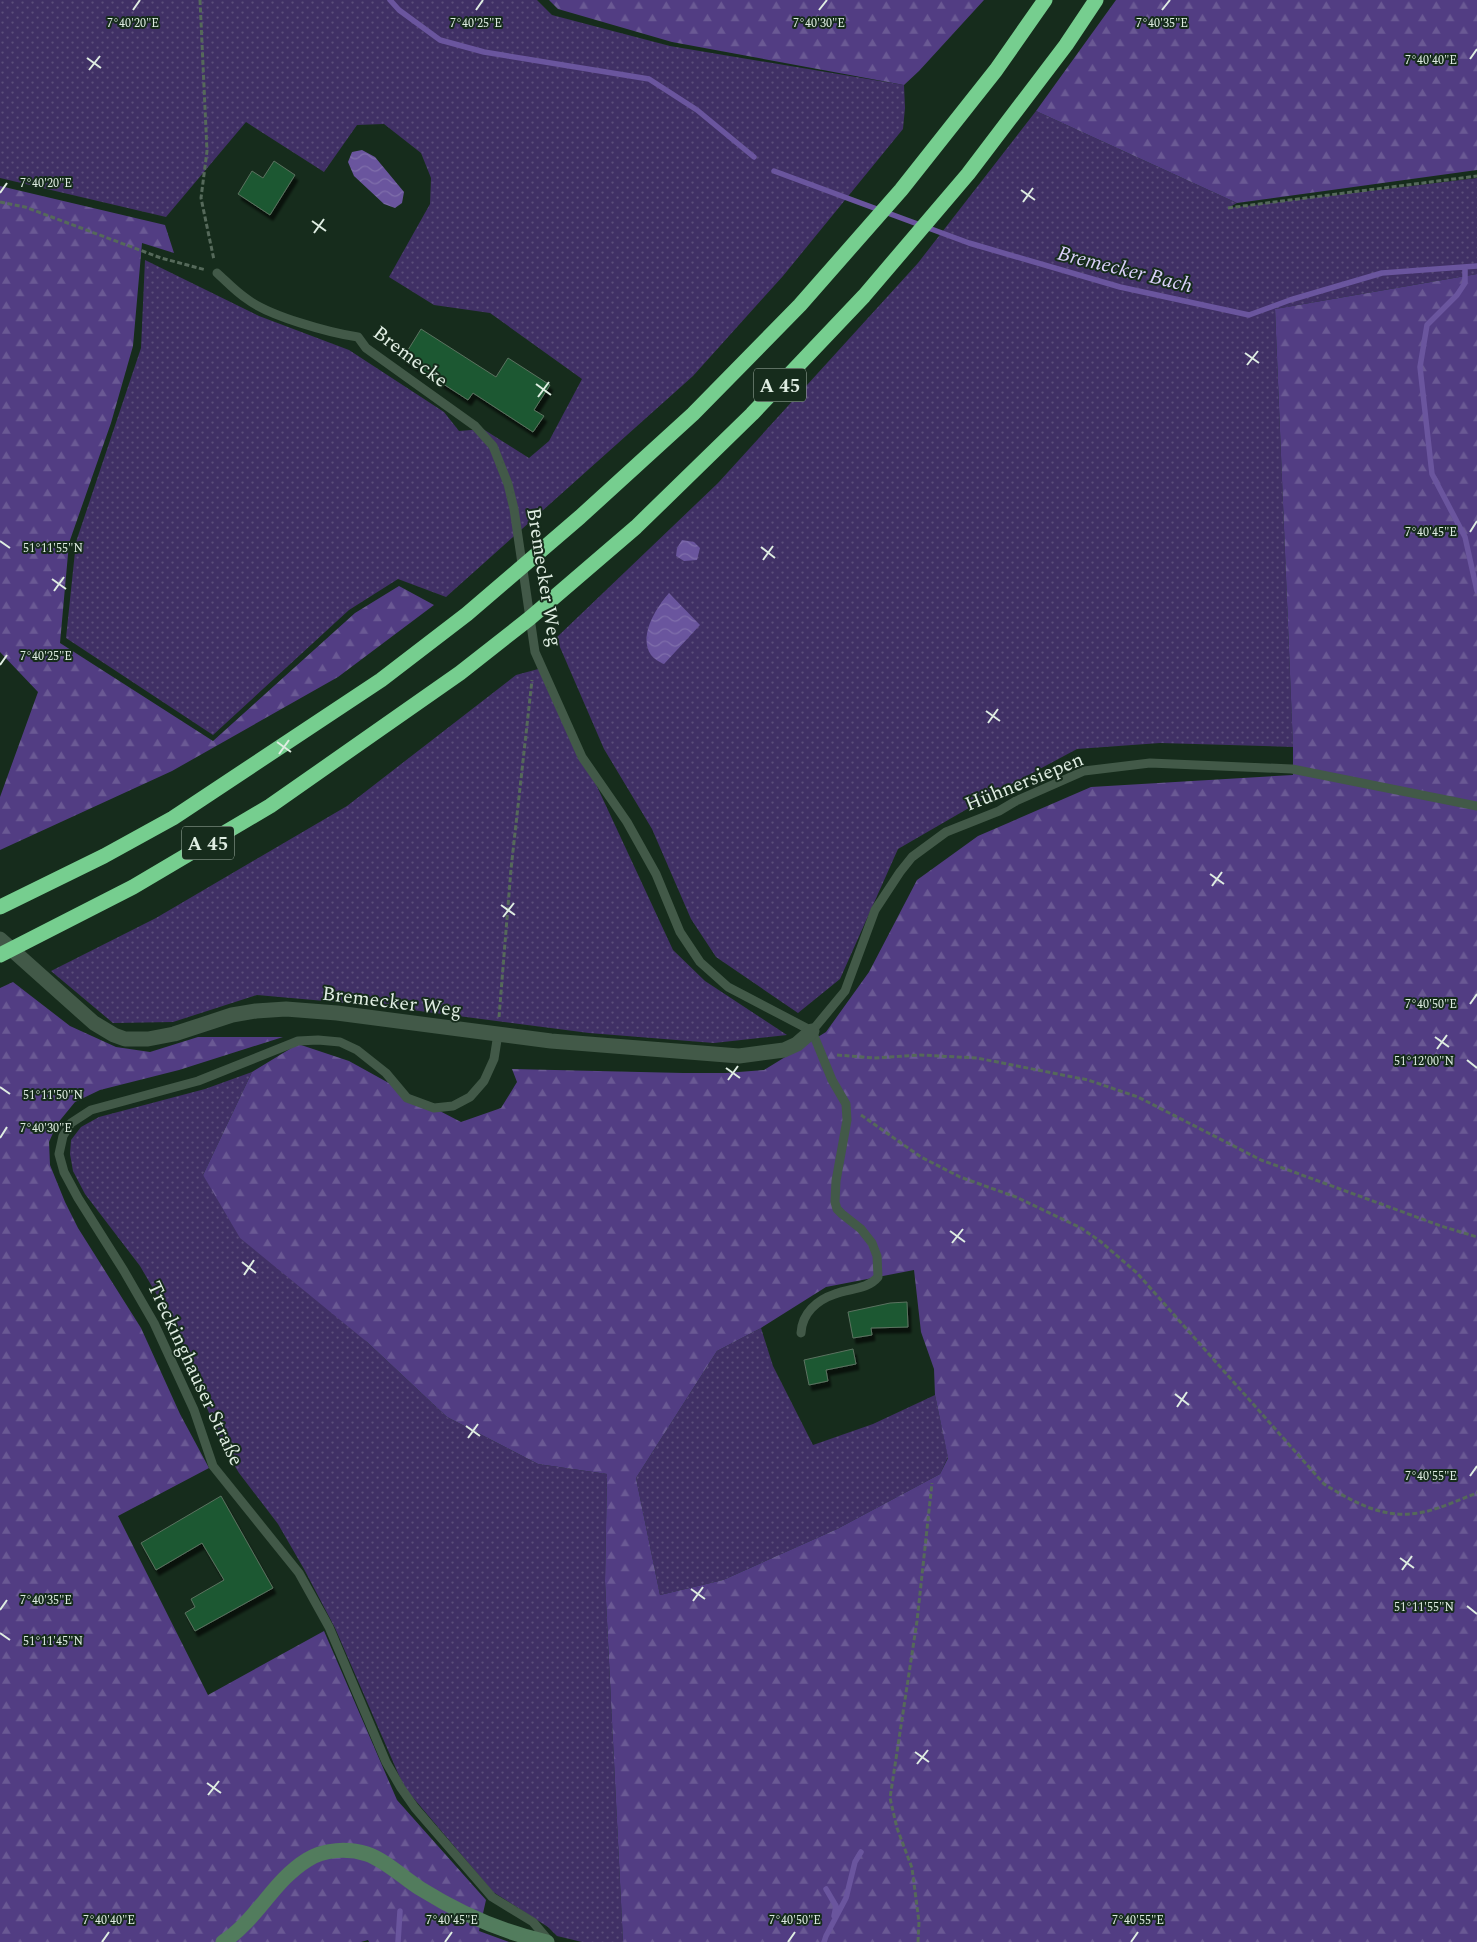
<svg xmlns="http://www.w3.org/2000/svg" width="1477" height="1942" font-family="Spectral,serif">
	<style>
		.green { fill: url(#green-dots) }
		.forest { fill: url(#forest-firs); fill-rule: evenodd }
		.water { fill: url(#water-waves) }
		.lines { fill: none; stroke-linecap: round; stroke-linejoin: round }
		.stream { stroke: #6a559e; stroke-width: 5.5 }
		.building { fill: #1b5931; stroke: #5b7260; filter: url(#shadow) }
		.path { stroke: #55695a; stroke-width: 3; stroke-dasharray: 5 2.5; stroke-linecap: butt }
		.lane { stroke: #425948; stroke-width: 9 }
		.street { stroke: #425948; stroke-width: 15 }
		.secondary { stroke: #527c5d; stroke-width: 15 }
		.highway { stroke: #76ce8f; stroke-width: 15 }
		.ticks { fill: none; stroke: #dfede2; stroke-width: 2 }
		.labels { text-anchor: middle; stroke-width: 4; stroke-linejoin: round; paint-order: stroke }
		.shield { fill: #162c1c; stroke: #a3b3a7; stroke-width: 1 }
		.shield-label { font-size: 19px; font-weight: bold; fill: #dfede2 }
		.street-label { font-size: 20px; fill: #dfede2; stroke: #162c1c }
		.water-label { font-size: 21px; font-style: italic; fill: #dad1fa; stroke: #162c1c }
		.ticks-label { font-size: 12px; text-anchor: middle; fill: #dfede2; stroke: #162c1c; stroke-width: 4; stroke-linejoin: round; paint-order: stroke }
	</style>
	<defs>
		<pattern id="green-dots" width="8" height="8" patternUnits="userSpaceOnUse" patternTransform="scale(1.25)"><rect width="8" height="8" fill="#403065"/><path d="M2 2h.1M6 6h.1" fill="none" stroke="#5b4e7b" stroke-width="1.8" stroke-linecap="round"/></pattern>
		<pattern id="forest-firs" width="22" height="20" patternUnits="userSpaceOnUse" patternTransform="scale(1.25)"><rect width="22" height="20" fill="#523d83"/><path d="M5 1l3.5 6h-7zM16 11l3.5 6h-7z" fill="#6a5994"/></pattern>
		<pattern id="water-waves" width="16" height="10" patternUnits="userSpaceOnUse" patternTransform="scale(1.25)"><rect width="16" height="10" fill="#6a559e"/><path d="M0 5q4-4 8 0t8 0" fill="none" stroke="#7f6eab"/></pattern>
		<filter id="shadow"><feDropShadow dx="3" dy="5.5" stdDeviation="1" flood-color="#0009"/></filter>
	</defs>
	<rect width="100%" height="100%" fill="#162c1c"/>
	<path class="green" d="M0,0H537L552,15L670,46L904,85L905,108L903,129L783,276L693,376L446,597L398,579L349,610L213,735L66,638L76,542L141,348L145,260L259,316L349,350L444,412L459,431L483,429L529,458L549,441L582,379L490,313L434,305L389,277L430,204L431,178L421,153L384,124L357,125L324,172L246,122L166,217L0,178Z
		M1036,111L1237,203L1228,208L1477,178V274L1275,309L1293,747L1160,743L1077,749L993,794L898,849L840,979L798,1013L716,957L691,919L652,829L604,749L556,638L718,483L918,263Z
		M542,668L673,950L705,981L787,1035L714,1043L589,1033L381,1006L257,995L173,1022L113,1023L51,971L156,918L347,806L516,675Z
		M252,1072L203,1175L367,1342L447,1417L538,1464L607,1474L605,1581L623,1942H582L557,1936L548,1927L493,1892L404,1787L335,1628L304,1569L278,1524L239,1473L222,1445L171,1319L140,1266L85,1194L73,1171L70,1154L71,1140L81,1127L99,1117L205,1089Z
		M761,1328L773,1366L813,1445L873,1424L935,1395L948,1457L940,1474L837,1529L723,1580L660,1595L636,1478L717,1351Z"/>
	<path class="forest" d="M549,0H984L919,71L904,85L672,42L558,9Z
		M1116,0H1477V170L1237,203L1036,111Z
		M0,186L165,225L174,253L142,243L133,346L111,423L69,543L60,643L213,741L355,613L399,586L434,605L338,677L172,771L0,850V797L38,692L0,652Z
		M1477,274V1942H623L605,1581L607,1474L538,1464L447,1417L367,1342L240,1238L203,1175L252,1072L298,1044L349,1061L434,1108L461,1122L501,1108L517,1082L512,1069L683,1073H726L764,1070L826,1032L869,972L917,880L978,836L1091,787L1293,775V747L1275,309ZM914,1270L921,1332L934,1369L935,1395L948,1458L940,1474L837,1529L723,1580L660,1595L636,1478L717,1351L761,1328L826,1287Z
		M13,982L70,1026L116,1047L150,1052L198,1037H283L179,1070L100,1090L75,1102L57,1124L49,1142L50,1165L65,1202L78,1228L141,1328L180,1414L209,1468L118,1516L208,1695L324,1631L397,1800L486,1900L479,1931L509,1942H369L368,1940L361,1942H0V988Z"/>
	<path class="water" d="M362,150L375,157L404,192L402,203L395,208L384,204L354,176L348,162L352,152Z
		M682,540L694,542L700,548L697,560L684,561L676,556L677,548Z
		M669,593L700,625L664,664C659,662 654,659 651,655C638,636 656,608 669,593Z"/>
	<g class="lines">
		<path class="stream" d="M390,0L399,10L440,40L484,52L649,79L697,110L754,157
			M774,171L969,243L1120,287L1249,315L1290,300L1382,273L1477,266
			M1465,267V283L1457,295L1427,325L1420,367L1432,474L1465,537L1477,591
			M826,1889L836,1906L834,1916
			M398,1942L400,1911
			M824,1942L826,1936L846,1898L855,1862L861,1852"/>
	</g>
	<path class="building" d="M274,161L295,175L270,215L238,194L252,171L263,178Z
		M421,329L496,377L508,358L550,385L534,410L544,416L533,432L473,393L468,400L403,358Z
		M907,1302L908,1327L871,1328L872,1335L853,1338L848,1312L890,1303Z
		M853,1349L856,1364L826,1370L828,1381L809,1385L804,1360Z
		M221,1496L273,1588L195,1631L185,1613L195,1607L191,1599L224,1580L202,1543L156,1570L141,1543Z"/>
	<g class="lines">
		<path class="path" d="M200,0L207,151L201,198L214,260
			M0,202L25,207L161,258L206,270
			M1228,208L1477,176
			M499,1017L511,869L532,680
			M837,1055L874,1058L920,1055L977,1058L1088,1080L1138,1097L1261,1160L1441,1226L1477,1237
			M861,1115L921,1157L960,1177L1016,1197L1081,1228L1100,1241L1137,1273L1324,1484C1353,1502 1383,1519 1418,1513C1438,1510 1458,1500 1477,1493
			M918,1942L919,1922L912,1868L897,1828L890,1798L917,1621L932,1483"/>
		<path class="lane" d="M217,273C227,282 236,292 247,299C269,316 330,333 358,337L366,348L475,426L493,446L508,484L514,509L535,652L582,757L627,822L656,874L680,932L700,962L728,987L812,1031L832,1080L846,1104L847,1120L836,1181L835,1202L837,1209L842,1214L861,1229L872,1243L877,1256L878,1277C867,1290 850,1288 835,1294C817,1300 802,1313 801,1333
			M812,1031L845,991L875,910L900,872L912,857L946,832L999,811L1016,801L1084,771L1150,763L1292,769L1477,806
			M498,1034L494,1059L484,1081L470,1097L453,1106L434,1108L407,1098L386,1073L357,1050L340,1042L318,1040L298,1041L198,1081L91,1110L71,1123L63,1136L59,1154L64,1172L78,1198L124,1271L154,1323L194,1410L213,1466L299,1573L329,1627L386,1762L401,1788L415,1808L492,1897L533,1922L549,1941"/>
		<path class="street" d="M0,939L94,1023L114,1035L125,1039H148L174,1034L232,1015L256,1011L286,1009L337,1013L551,1041L739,1056L784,1050L797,1044L812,1031"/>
		<path class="secondary" d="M223,1942C257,1920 273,1881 307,1860C324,1849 348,1848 367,1854C385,1860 405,1879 421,1889C461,1914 502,1932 547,1942"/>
		<path class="highway" d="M0,907L104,856L173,818L381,680L467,614L580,517L693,414L800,305L901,190L996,70L1045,0
			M0,955L133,887L270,806L460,673L530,618L636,527L752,414L864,296L968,174L1066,45L1096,0"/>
	</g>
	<path class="ticks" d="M133,10L140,0M476,10L483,0M819,10L827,0M1162,10L1170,0M87,58L101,68M1470,59L1477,49M89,70L100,56M1021,190L1035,200M0,193L7,183M1023,202L1033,188M312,221L326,231M314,233L324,219M1245,353L1259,363M1247,365L1258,351M536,384L551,395M538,397L549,382M1470,532L1477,521M0,541L10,548M761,547L775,558M763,560L773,546M52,579L66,589M54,591L64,577M0,665L7,655M986,711L1000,721M988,723L998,709M277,742L291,752M279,754L289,740M1210,874L1224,884M1212,886L1222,872M501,905L515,915M503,917L514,903M1470,1004L1477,994M1435,1037L1449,1047M1437,1049L1447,1035M1467,1060L1477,1068M726,1068L740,1078M728,1080L738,1066M0,1087L10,1094M0,1138L7,1127M950,1231L965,1242M952,1243L963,1229M242,1262L256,1273M244,1275L254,1260M1175,1394L1189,1405M1177,1407L1187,1392M466,1426L480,1436M468,1438L478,1424M1470,1476L1477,1466M1400,1558L1414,1568M1402,1570L1412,1556M691,1589L705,1599M693,1601L703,1587M1467,1606L1477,1614M0,1610L7,1600M0,1633L10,1640M915,1752L929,1762M917,1764L928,1750M207,1783L221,1793M208,1795L219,1781M102,1942L109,1932M445,1942L452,1932M788,1942L795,1932M1131,1942L1138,1932"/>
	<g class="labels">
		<g class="shield">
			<rect x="754" y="368.5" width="52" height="33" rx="4"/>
			<rect x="182" y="826.5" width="52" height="33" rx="4"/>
		</g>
		<g class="shield-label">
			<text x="780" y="392">A 45</text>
			<text x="208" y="850">A 45</text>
		</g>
		<g class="street-label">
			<text transform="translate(411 356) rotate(37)" y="7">Bremecke</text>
			<text transform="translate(545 577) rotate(81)" y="7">Bremecker Weg</text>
			<text transform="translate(1024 781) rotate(-22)" y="7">Hühnersiepen</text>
			<text transform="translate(392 1001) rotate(7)" y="7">Bremecker Weg</text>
			<text transform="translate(196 1373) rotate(65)" y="7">Treckinghauser Straße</text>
		</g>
		<g class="water-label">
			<text transform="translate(1125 269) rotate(14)" y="7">Bremecker Bach</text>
		</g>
	</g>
	<g class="ticks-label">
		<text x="133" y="27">7°40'20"E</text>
		<text x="819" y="27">7°40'30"E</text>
		<text x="1162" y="27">7°40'35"E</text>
		<text x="476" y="27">7°40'25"E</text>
		<text x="1431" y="64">7°40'40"E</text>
		<text x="46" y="187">7°40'20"E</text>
		<text x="1431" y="536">7°40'45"E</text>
		<text x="53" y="552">51°11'55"N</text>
		<text x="46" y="660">7°40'25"E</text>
		<text x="1431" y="1008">7°40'50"E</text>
		<text x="1424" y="1065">51°12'00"N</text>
		<text x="53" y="1099">51°11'50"N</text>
		<text x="46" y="1132">7°40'30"E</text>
		<text x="1431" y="1480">7°40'55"E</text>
		<text x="46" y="1604">7°40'35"E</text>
		<text x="1424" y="1611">51°11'55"N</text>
		<text x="53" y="1645">51°11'45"N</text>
		<text x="109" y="1924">7°40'40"E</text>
		<text x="452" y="1924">7°40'45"E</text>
		<text x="795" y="1924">7°40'50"E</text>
		<text x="1138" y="1924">7°40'55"E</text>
	</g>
</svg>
